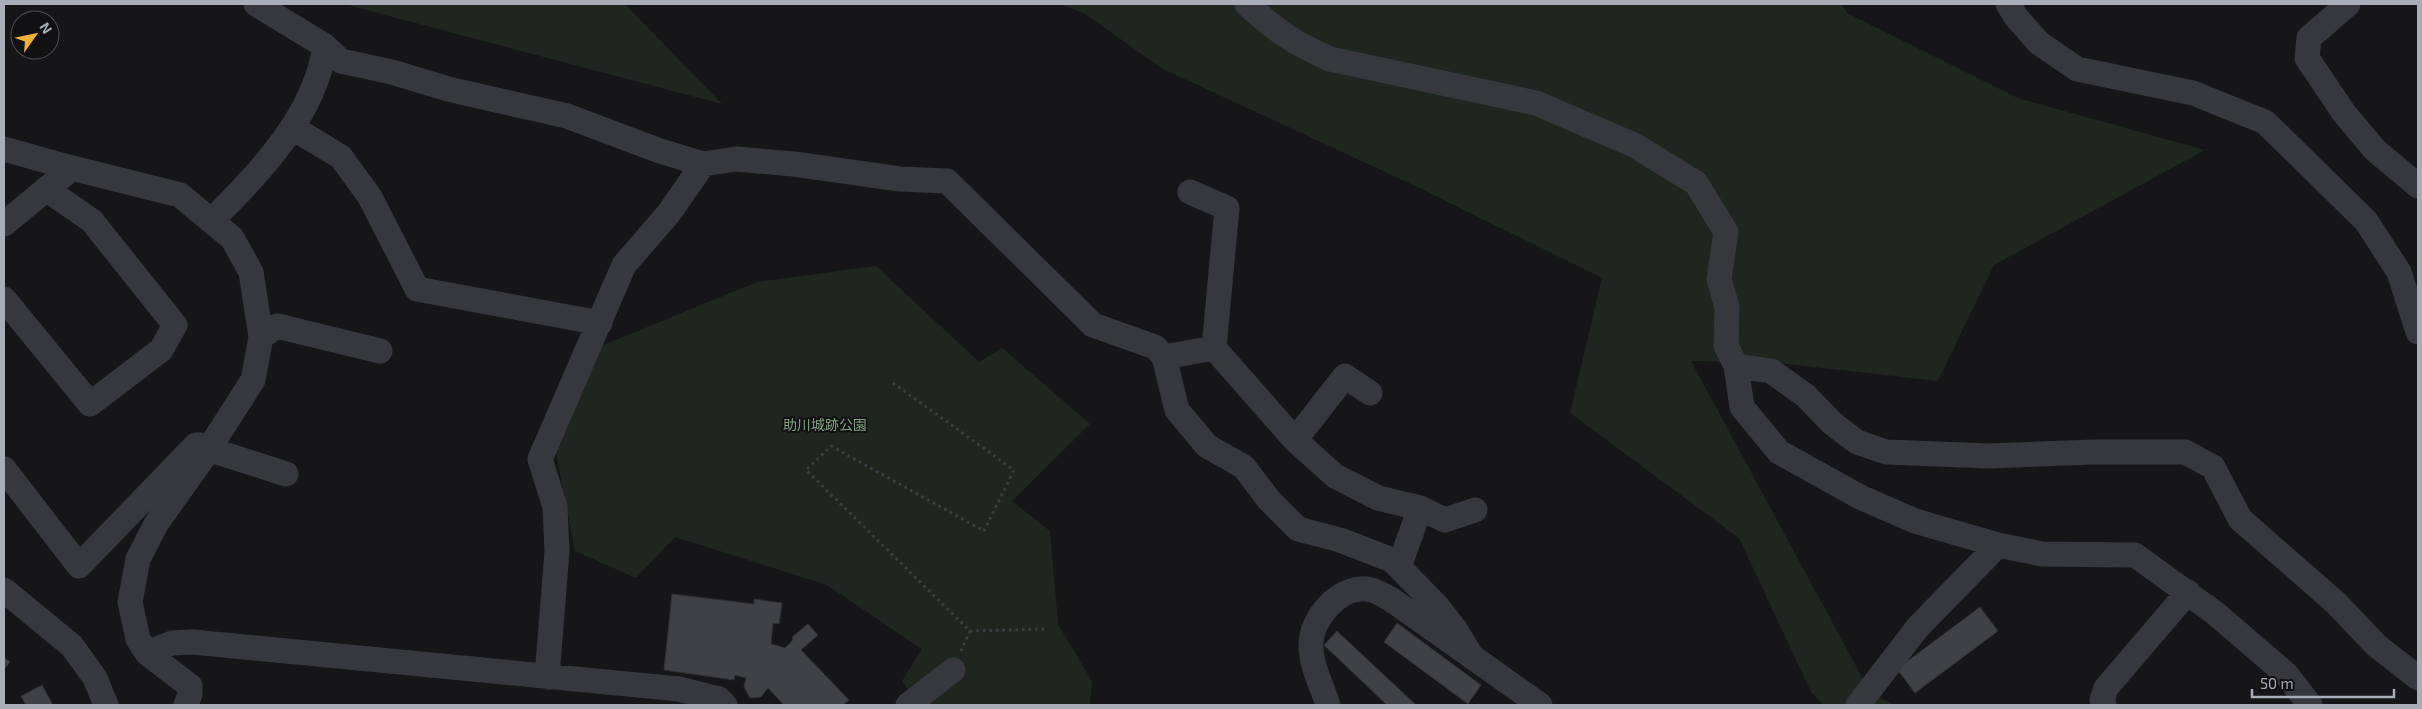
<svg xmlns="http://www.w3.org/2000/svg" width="2422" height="709" font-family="'Exo 2','Noto Sans JP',sans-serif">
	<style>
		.green { fill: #1e261f }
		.building { fill: #404145; stroke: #303034 }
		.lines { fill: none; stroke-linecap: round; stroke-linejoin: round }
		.path { stroke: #3d3f44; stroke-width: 3; stroke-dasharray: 2.5 4; stroke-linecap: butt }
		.minor { stroke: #37383d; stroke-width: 25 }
		.labels { text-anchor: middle; stroke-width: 4; stroke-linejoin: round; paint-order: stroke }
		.park-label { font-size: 14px; fill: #7fa381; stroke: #111113 }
	</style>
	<rect width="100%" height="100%" fill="#161618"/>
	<path class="green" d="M349,4H625L722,104L351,6Z
		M1060,4H1842L1847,13L2018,98L2205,150L1994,265L1938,381L1778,363L1691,361L1870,692L1894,705H1824L1811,692L1739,538L1570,413L1602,278L1411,184L1163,69L1085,14Z
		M876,266L979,362L1002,348L1090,424L1012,501L1050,531L1058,624L1092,681L1090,705H895L911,694L902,681L922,649L827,585L675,537L636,578L575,551L556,453L601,346L757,282Z"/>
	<path class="building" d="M672,594L754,604V599L782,603L779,624L773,623L771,644L785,648L793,640L792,637L808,624L818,635L801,650L849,700L843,705H784L768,688L761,697L750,698L744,687L746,678L735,675L734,680L664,670Z
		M1980,607L1998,631L1915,693L1897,669Z
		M1397,623L1481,685L1468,704L1384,642Z
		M1337,631L1416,705H1387L1324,645Z
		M4,657L10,662L4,669Z
		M42,685L53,705H26L21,696Z"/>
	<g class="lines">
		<path class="path" d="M893,383L1014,470L984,531L831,446L806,470L970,631L961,651
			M970,631L1045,629"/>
		<path class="minor" d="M256,4L325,46L341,61L392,72L448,89L567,116L660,151L703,164L736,159L794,164L900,179L947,181L1093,325L1155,347L1164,357L1177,410L1207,446L1244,467L1269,500L1298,529L1340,540L1392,560L1437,606L1455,629L1472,657
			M1247,4C1276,31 1294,43 1330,59L1536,103L1634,145L1696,183L1726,232L1719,279L1727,307L1726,346L1736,366L1742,407L1779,452L1860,497L1915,521L1998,545L2042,554L2135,555L2215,613L2286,674L2310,705
			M2008,4L2016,17L2039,43L2077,69L2193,93L2265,122L2366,221L2399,272L2418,332
			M2348,4L2309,38L2307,58L2344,113L2375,150L2418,186
			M293,128L341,157L370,197L417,289L600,323
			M4,149L72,168
			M211,221C259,173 315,116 325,46
			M4,224L72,168L180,195L232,238L251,272L261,337L253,380L203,458L156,524L138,559L130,602L138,639L147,653
			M4,299L90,404L161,350L175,325L92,221L46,189
			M261,337L277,326L380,351
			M1214,348L1295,440L1335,476L1378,498L1420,508L1445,520L1475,510
			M1164,357L1214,348L1227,208L1190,192
			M1736,366L1771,371L1806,396L1832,423L1857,442L1886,452L1989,456L2094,452H2185L2213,467L2240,519L2336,603L2377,646L2418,678
			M1295,440L1345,376L1370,393
			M208,449L286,474
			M4,469L79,566L196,445H200
			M1399,567L1420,508
			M4,590L72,646L95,678L106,705
			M547,677L557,551L555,507L540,459L624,265L669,213L703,164
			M186,705L190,694V686L147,653L172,643L193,642L679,689L719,699L725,705
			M908,705L953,670
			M1328,705C1322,686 1311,666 1311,646C1310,618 1342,582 1372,590C1379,592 1386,597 1392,600L1540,705
			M1858,705L1918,627L1998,545
			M2104,705L2102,700L2106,688L2188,592"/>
	</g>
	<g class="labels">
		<g class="park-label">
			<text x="825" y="430">助川城跡公園</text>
		</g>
	</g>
	<rect width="2422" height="709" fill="none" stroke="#a8adb8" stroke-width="10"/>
	<g transform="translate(35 35) rotate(57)"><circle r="24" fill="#111113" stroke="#4d4f55"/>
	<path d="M0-4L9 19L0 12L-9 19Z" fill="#f2b134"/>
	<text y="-8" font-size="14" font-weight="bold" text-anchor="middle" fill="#a8adb8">N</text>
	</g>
	<path d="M2252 689v8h142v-8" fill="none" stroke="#a8adb8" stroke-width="2.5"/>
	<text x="2260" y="689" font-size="15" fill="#a8adb8" stroke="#111113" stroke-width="4" paint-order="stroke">50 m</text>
</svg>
